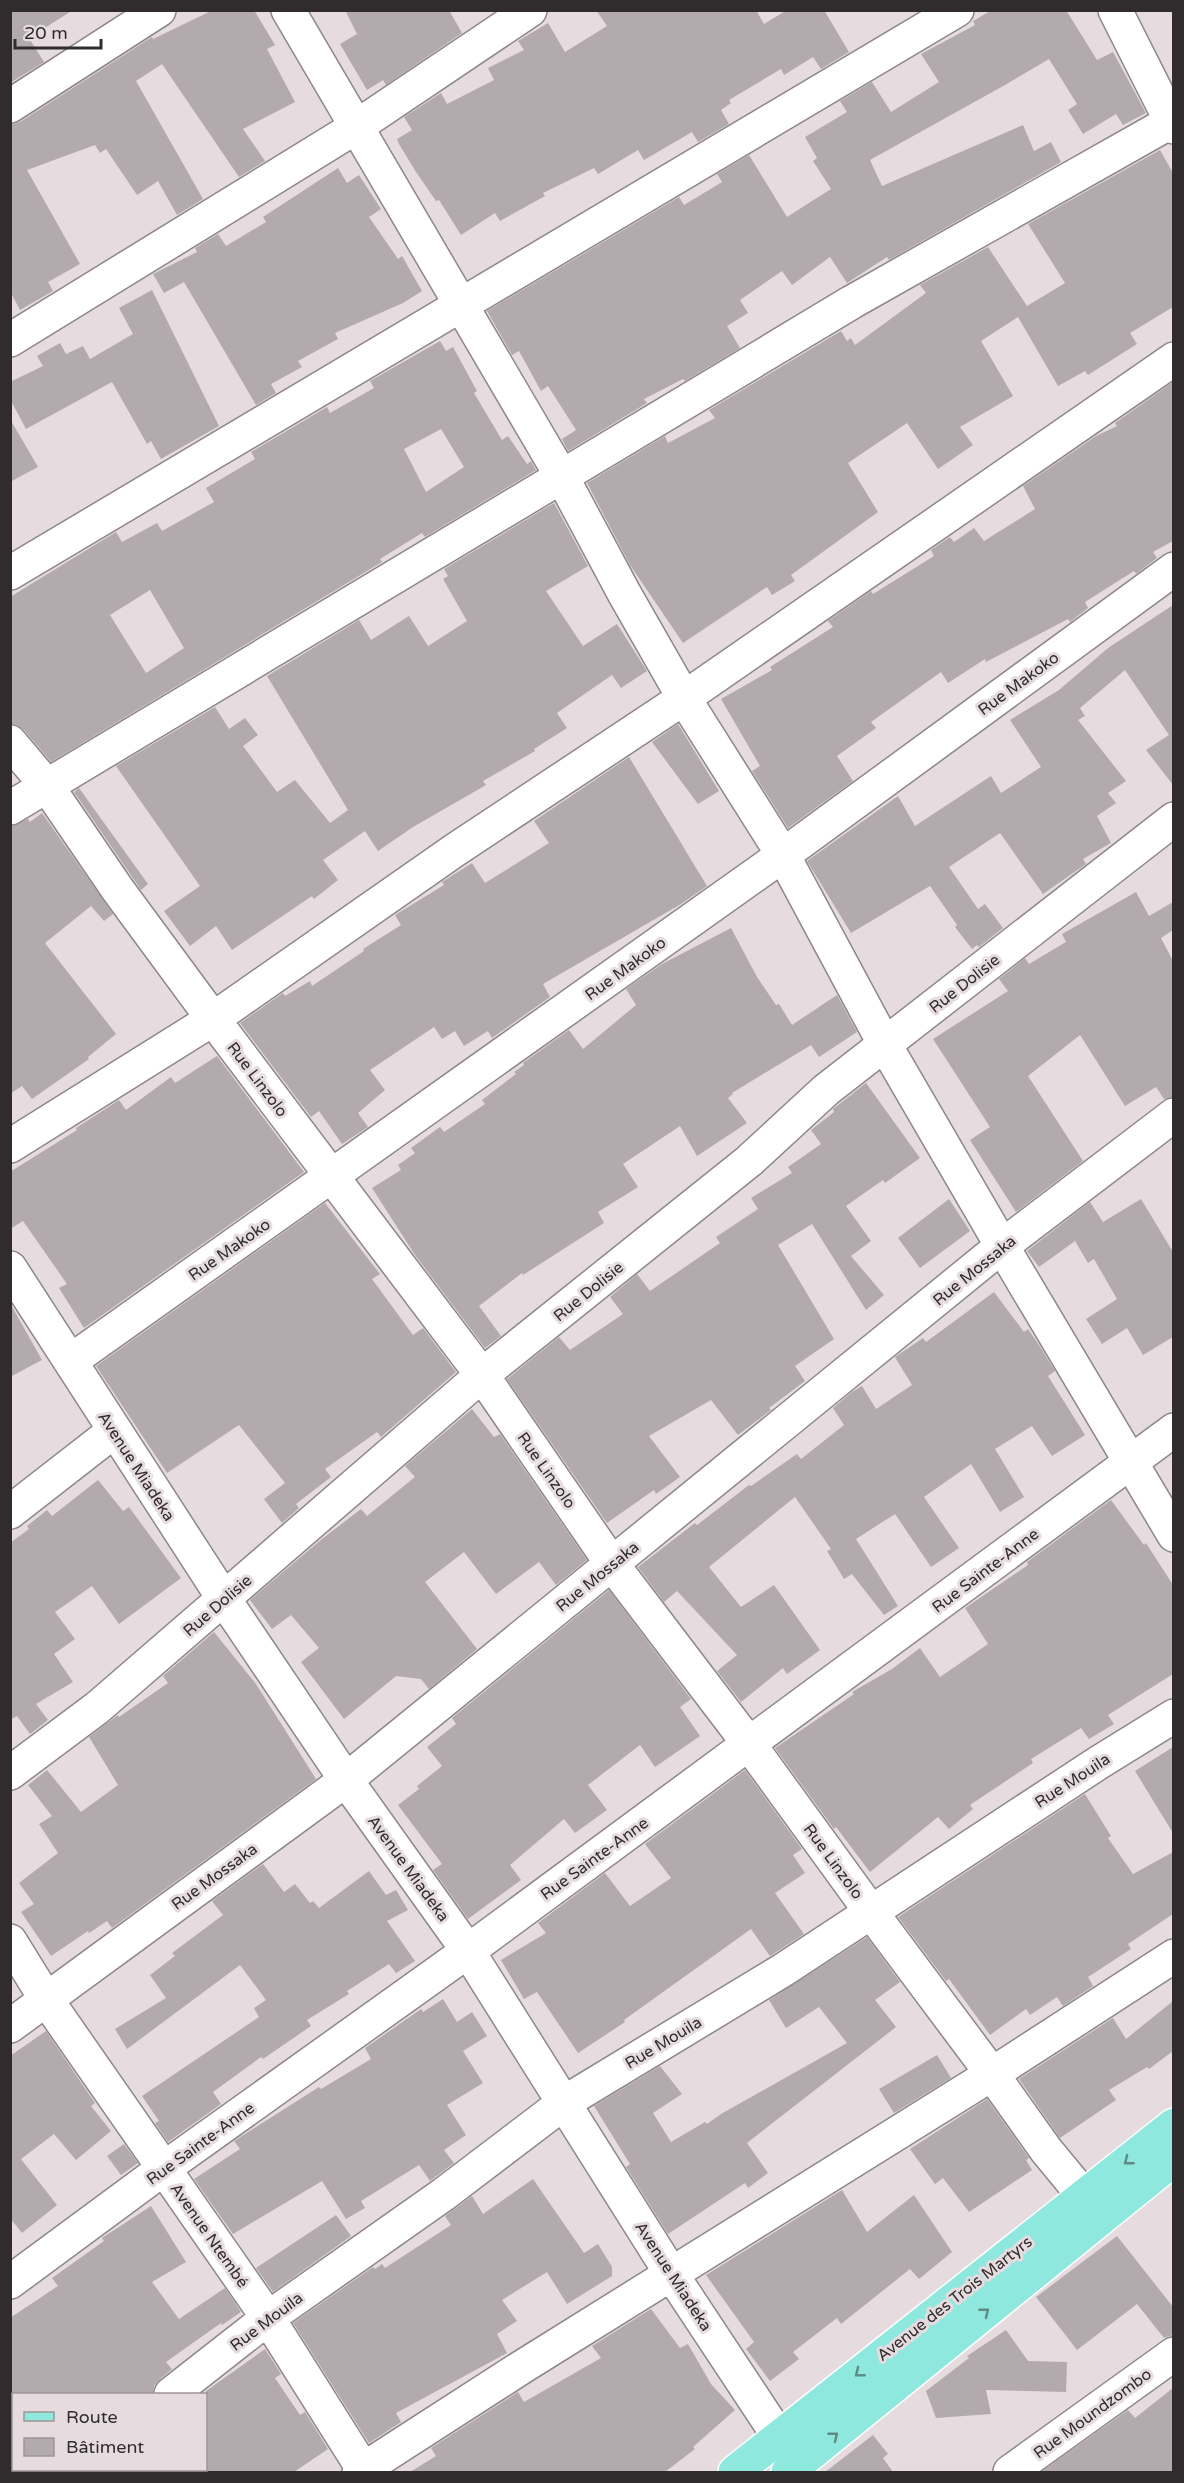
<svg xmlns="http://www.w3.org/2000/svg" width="1184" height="2483" font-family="'Varela Round',sans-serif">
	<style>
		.building { fill: #b3aaad; fill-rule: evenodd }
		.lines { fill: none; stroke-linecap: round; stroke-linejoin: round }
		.minor-casing { stroke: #8f8689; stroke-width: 36 }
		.primary-casing { stroke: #fff; stroke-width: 36 }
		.minor { stroke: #fff; stroke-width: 33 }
		.primary { stroke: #8ee8dd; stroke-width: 33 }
		.oneway { stroke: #5f8a85 }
		.labels { text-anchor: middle; stroke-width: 6; stroke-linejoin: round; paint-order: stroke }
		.street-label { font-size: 16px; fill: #302c2d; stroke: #e6dcdf }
	</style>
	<rect width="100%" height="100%" fill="#e6dcdf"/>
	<path class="building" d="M10,10H73L29,38L44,62L10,83Z
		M213,10H254L275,45L267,49L295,102L243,129L265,161L239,177L162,64L136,81L203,199L177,215L158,181L137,195L106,149L100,153L95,145L27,170L80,264L48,282L53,291L20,310L10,291V125L20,122L152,37L153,39Z
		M345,10H449L462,33L386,85L383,80L367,90L340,44L357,34Z
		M596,10H756L764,24L787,10H824L849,52L821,69L813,57L784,75L781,69L729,100L731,103L721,110L729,124L698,142L692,132L644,160L638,150L598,174L594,168L543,193L545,196L500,221L495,213L461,235L439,200L436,201L416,172L399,144L397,139L412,130L404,117L441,93L447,104L494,80L488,68L524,50L518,41L548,23L565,52L607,26Z
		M992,10H1066L1097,60L1113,52L1146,113L1123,125L1116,114L1083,134L1068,110L1077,104L1049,59L1005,85L870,160L882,186L1023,125L1034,151L1051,142L1061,162L889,260L887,257L847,283L830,257L792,285L782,271L740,300L748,313L727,326L740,348L685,381L683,379L644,399L647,403L568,451L562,439L576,430L548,386L541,391L519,351L512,355L487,311L679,197L684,205L722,182L717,174L749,155L787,217L831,189L813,161L817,158L805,137L847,112L840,101L872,82L891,112L939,82L921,54L975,25L973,21Z
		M1160,150L1173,173V307L1130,333L1137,344L1088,375L1085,371L1058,386L1018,317L981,341L1013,396L960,427L973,445L938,469L907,423L848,463L878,512L791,575L795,581L772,595L767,587L683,643L630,565L587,483L665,436L668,443L715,418L709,410L841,331L847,341L851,338L855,345L926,293L920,285L988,247L1027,306L1065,283L1028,224Z
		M338,168L347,183L359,175L381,209L369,217L398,259L402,256L422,291L403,303L335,333L338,339L298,361L302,367L271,384L276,393L256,405L184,282L164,293L153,274L197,252L195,248L218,234L226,246L266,222L263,217Z
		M152,290L219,426L161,459L151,441L147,444L112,382L26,429L10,399V382L43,366L37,356L60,343L66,354L83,346L90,359L133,334L119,308Z
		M440,341L446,351L453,347L477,391L474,393L502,440L508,436L527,464L531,461L536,470L425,537L422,533L380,559L382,562L51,762L24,730L17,725L10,724V597L116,532L122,542L157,523L162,531L214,502L206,488L255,459L251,452L327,407L330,413L374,388L370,381ZM441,429L464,467L426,492L404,449ZM150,590L184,648L146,673L110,615Z
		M1173,382V541L1153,552L1157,558L1136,574L1134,571L1085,602L1088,608L1070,622L1068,619L986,662L985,659L948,683L941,672L871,722L876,728L837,756L853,781L788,828L752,771L760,766L721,699L772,670L770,667L833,627L828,621L871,591L873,594L934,556L931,550L950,537L954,542L974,528L984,541L1035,509L1023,486L1096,436L1117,426L1115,423Z
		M10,419L38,467L10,482Z
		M554,503L588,566L546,591L583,646L617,624L647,671L621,688L612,675L557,713L567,728L534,749L535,751L483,781L486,785L413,827L378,851L365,831L323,860L338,880L314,899L312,896L232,950L216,926L190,946L164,911L200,886L116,766L215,707L229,729L245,718L258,735L243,746L277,792L295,780L330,823L348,810L267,676L359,620L371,640L409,616L428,646L467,621L443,579L448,576L444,569Z
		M1173,605V785L1146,750L1169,735L1125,670L1080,708L1085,716L1078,720L1126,781L1108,793L1116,803L1097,816L1111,843L1083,859L1086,864L1043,894L1000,833L949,867L978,909L985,904L1003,928L979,947L977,945L972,949L955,927L957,925L930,886L851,933L807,861L898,796L915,826L991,776L1001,793L1041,767L1010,720L1059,690L1108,648Z
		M678,724L719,791L698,804L652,742Z
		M629,757L707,886L681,904L543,984L550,997L492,1038L488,1031L464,1046L455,1031L442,1039L434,1027L370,1070L385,1090L358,1113L368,1127L342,1144L319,1111L311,1117L240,1023L283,993L285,996L310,981L312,986L364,951L363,949L401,925L395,915L444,885L442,882L472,863L485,883L549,843L534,821Z
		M79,788L148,884L141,890L74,792Z
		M42,813L113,914L104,921L91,906L45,943L116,1034L88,1057L89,1059L32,1099L22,1086L10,1094V827L28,819L30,822Z
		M1136,892L1149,916L1173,902V930L1161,938L1173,961V1097L1164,1099L1156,1087L1125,1106L1080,1035L1028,1076L1083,1161L1016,1212L970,1140L990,1127L933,1039L1008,991L999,979L1025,958L1029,964L1066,942L1062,934Z
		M731,928L757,977L776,1005L779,1004L792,1025L837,995L857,1032L819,1057L811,1045L732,1093L733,1094L728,1098L747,1123L697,1156L680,1126L623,1164L638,1187L598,1212L604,1223L523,1275L522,1273L479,1306L501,1336L485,1348L415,1255L372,1188L401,1170L398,1165L415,1153L411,1148L440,1127L444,1132L485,1104L482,1100L516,1074L514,1072L524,1065L523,1063L569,1030L583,1049L636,1005L626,989L662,964Z
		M217,1056L304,1172L84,1328L59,1288L67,1284L23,1221L10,1229V1172L77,1130L76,1128L119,1100L126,1110L171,1077L175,1083Z
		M866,1083L920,1158L885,1183L883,1180L846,1206L871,1241L851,1256L884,1295L866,1310L812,1224L778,1245L834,1339L795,1366L805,1381L769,1408L771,1410L738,1435L711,1400L649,1436L680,1477L656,1494L654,1490L607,1523L507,1379L559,1337L570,1350L623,1314L610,1297L637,1274L650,1291L720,1243L716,1237L758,1209L751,1198L792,1173L788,1167L821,1144L811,1130L834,1112L833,1109Z
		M949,1199L970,1231L920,1268L898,1238Z
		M1141,1199L1173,1252V1337L1143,1355L1127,1328L1102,1344L1086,1319L1117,1299L1094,1259L1088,1263L1075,1241L1039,1267L1027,1251L1090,1202L1103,1222Z
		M325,1203L380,1274L372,1279L413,1335L423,1328L456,1372L381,1437L377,1432L325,1469L331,1477L296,1504L299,1508L282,1523L264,1499L285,1483L239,1425L167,1473L96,1366Z
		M994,1292L1024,1332L1028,1329L1039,1345L1055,1371L1048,1376L1085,1435L1052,1456L1032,1426L995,1449L1024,1497L1000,1512L971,1464L924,1497L959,1548L931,1567L895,1514L856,1539L898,1606L884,1615L852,1574L844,1579L827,1551L831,1549L795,1497L709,1567L741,1607L774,1585L820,1650L787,1674L783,1668L741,1702L717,1671L737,1655L677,1591L664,1602L638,1567L695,1523L697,1525L749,1485L751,1486L797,1454L801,1459L844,1425L833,1408L852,1392L862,1386L876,1409L912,1385L895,1357L923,1338L926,1342Z
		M10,1303L42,1360L10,1377Z
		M472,1409L494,1437L500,1434L587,1560L556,1585L539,1562L496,1594L464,1552L425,1582L477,1649L429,1689L421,1679L396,1676L344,1719L301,1662L319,1648L291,1615L272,1629L250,1600L322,1539L361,1509L367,1516L415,1477L405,1466Z
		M98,1480L123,1511L129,1507L181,1578L119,1624L92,1586L55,1612L75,1639L54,1654L73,1682L36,1704L48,1720L30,1734L17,1716L10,1720V1543L29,1529L27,1526L47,1510L52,1516Z
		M1111,1500L1144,1545L1146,1543L1173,1585V1674L1108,1715L1114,1724L1089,1739L1081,1728L1031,1759L1033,1763L970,1805L973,1809L949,1829L938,1817L870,1872L836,1827L834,1829L775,1748L854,1694L852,1692L892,1669L920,1648L940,1677L988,1644L965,1608L1028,1565L1027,1562Z
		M609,1590L691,1699L680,1707L700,1736L655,1767L640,1745L588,1785L607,1810L575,1833L564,1819L510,1865L521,1880L468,1919L433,1870L442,1864L398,1805L419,1789L417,1786L442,1766L427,1747L456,1724L452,1718Z
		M214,1632L256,1684L316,1779L112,1928L107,1921L89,1933L88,1931L51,1956L21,1912L34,1904L19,1883L58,1853L39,1824L52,1816L28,1785L47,1770L81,1812L118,1785L89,1737L118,1715L119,1717L168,1683L163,1676Z
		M1173,1747V1833L1135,1771Z
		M745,1770L802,1849L793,1855L805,1873L775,1893L804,1934L770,1956L751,1929L624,2020L625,2022L578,2053L537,1992L524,1999L501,1960L546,1933L538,1923L605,1873L630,1906L671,1878L645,1844Z
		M1085,1794L1111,1836L1108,1838L1133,1874L1173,1852V1914L1128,1944L1131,1949L1088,1977L1093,1986L1063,2006L1057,1997L1030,2015L1026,2009L990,2035L949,1979L946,1981L898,1917Z
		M263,1864L284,1892L295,1884L310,1903L313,1901L319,1908L369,1871L386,1895L396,1890L408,1910L387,1921L415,1961L396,1973L389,1964L347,1991L349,1994L307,2020L311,2026L263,2059L261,2057L213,2092L221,2104L168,2142L155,2123L159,2121L142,2096L259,2017L254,2008L266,2000L240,1965L127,2049L115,2029L166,1998L150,1975L175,1956L172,1953L223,1915L212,1901Z
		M867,1937L900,1982L875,2000L896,2027L747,2143L768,2173L748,2188L745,2183L668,2234L626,2167L630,2164L594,2106L660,2066L682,2094L653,2113L671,2142L705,2122L707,2124L721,2114L847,2043L819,2007L786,2028L769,2000Z
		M443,1999L457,2022L472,2012L487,2036L463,2051L483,2083L447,2105L466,2135L444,2150L454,2163L430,2181L419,2165L361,2201L365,2208L346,2219L322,2181L233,2234L194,2179L240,2149L234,2141L319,2087L321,2089L371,2059L365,2048L421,2009L423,2012Z
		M1173,2001V2051L1149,2069L1147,2067L1109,2090L1116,2100L1060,2138L1019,2079L1113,2018L1126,2039Z
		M46,2031L95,2103L91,2106L111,2131L76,2160L54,2134L21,2159L57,2205L22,2233L10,2218V2056Z
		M937,2055L951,2078L894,2113L879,2089Z
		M987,2099L1029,2158L1026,2160L1032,2170L969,2212L943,2178L935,2184L910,2149Z
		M124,2144L138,2163L121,2175L107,2156Z
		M533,2179L584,2253L598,2244L612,2267V2276L567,2304L547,2272L502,2300L517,2321L497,2334L507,2353L396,2413L401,2422L369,2443L293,2323L373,2267L375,2269L382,2264L385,2268L451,2225L445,2216L472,2196L483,2214Z
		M842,2190L867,2232L914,2195L952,2252L919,2279L910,2269L841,2324L837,2318L793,2352L799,2359L770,2381L746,2349L754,2342L706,2275Z
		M151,2206L186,2262L152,2282L179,2319L225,2288L241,2312L222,2325L221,2323L166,2362L172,2369L159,2380L154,2386L153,2394H10V2318L58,2286L52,2278L104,2241L102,2238Z
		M336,2215L351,2236L273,2292L256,2268Z
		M1117,2236L1173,2307V2335L1164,2338L1137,2304L1077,2350L1036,2297Z
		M651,2309L680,2348L688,2344L711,2384L735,2410L693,2447L695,2449L665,2472H410L436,2456L431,2448L518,2392L524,2402L601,2358L592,2346Z
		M1006,2330L1028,2361L1067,2362L1066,2392L986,2390L991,2414L936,2418L926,2391L969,2358L967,2356Z
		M265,2349L281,2374L275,2378L300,2415L305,2412L328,2449L294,2472H206V2391Z
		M1173,2388V2472H1041L1128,2410L1135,2418Z
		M873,2435L888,2454L883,2458L893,2472H825Z"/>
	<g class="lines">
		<g class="minor-casing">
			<path id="minor" d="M288,10L562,477L624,593L684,698L783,855L885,1045L1002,1246L1174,1535
				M1115,10L1174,127
				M10,106L159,10
				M10,340L356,127L530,10
				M10,573L957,10
				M10,742L47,786L118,890L213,1019L482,1375L612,1564L749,1744L871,1912L992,2074L1046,2150L1084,2196
				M10,808L852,302L1174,120
				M10,1146L213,1019L455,850L684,698L1174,359
				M10,1268L224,1599L346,1780L468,1951L672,2275L795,2461
				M72,1360L783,855L1174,569
				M10,1512L114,1431
				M10,1773L97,1708L482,1375L749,1161L826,1090L1174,819
				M10,1941L46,1999L268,2318L365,2472
				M10,2026L346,1780L1002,1246L1174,1115
				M10,2282L163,2169L468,1951L1174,1430
				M171,2394L268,2318L444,2194L565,2102L783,1970L1098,1763L1174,1716
				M72,2472L76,2470
				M359,2472L522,2367L992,2074L1174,1956
				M1010,2472L1174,2354"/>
		</g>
		<g class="primary-casing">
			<path id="primary" d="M735,2472L1174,2125
				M788,2472L1174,2159"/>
		</g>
		<use href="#minor" class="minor"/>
		<use href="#primary" class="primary"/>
	</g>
	<defs><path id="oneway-chevron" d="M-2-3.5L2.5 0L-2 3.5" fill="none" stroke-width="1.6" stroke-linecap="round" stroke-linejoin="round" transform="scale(1.5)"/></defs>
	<g class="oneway">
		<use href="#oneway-chevron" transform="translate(1128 2161) rotate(142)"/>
		<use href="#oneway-chevron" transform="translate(985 2312) rotate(-39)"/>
		<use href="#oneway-chevron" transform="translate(859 2373) rotate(141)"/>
		<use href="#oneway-chevron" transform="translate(834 2436) rotate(-39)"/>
	</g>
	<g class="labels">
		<g class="street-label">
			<text transform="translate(1018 683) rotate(-36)" y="6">Rue Makoko</text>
			<text transform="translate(625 968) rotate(-36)" y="6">Rue Makoko</text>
			<text transform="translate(964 983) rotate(-38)" y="6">Rue Dolisie</text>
			<text transform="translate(258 1079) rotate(53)" y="6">Rue Linzolo</text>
			<text transform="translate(229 1249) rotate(-35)" y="6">Rue Makoko</text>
			<text transform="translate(974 1270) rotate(-39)" y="6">Rue Mossaka</text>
			<text transform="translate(588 1291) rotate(-39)" y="6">Rue Dolisie</text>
			<text transform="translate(137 1466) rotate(57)" y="6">Avenue Miadeka</text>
			<text transform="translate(547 1470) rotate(55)" y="6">Rue Linzolo</text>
			<text transform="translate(985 1570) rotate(-37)" y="6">Rue Sainte-Anne</text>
			<text transform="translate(597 1576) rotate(-39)" y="6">Rue Mossaka</text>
			<text transform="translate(217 1605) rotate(-41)" y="6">Rue Dolisie</text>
			<text transform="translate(1072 1780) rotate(-33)" y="6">Rue Mouila</text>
			<text transform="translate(594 1858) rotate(-36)" y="6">Rue Sainte-Anne</text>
			<text transform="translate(834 1861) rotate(54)" y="6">Rue Linzolo</text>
			<text transform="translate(409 1868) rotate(54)" y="6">Avenue Miadeka</text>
			<text transform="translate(214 1876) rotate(-36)" y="6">Rue Mossaka</text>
			<text transform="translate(663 2042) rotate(-31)" y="6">Rue Mouila</text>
			<text transform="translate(200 2143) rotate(-36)" y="6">Rue Sainte-Anne</text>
			<text transform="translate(210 2235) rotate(55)" y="6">Avenue Ntembé</text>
			<text transform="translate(674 2276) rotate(57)" y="6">Avenue Miadeka</text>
			<text transform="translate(954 2298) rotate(-38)" y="6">Avenue des Trois Martyrs</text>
			<text transform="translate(266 2321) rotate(-37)" y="6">Rue Mouila</text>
			<text transform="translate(1092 2413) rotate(-36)" y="6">Rue Moundzombo</text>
		</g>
	</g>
	<rect width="1184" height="2483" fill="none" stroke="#302c2d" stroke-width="24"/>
	<rect x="12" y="2393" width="195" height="78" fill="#e6dcdf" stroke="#9d9698" stroke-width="1.5"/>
	<rect x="24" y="2412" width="30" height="9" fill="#8ee8dd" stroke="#9d9698" stroke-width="1.5"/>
	<text x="66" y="2423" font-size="18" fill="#302c2d">Route</text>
	<rect x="24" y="2438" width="30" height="18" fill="#b3aaad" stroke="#9d9698" stroke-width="1.5"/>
	<text x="66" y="2453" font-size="18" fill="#302c2d">Bâtiment</text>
	<path d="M15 39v9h86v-9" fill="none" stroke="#302c2d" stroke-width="3"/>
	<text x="24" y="39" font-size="18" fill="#302c2d" stroke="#e6dcdf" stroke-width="4.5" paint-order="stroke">20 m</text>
</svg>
